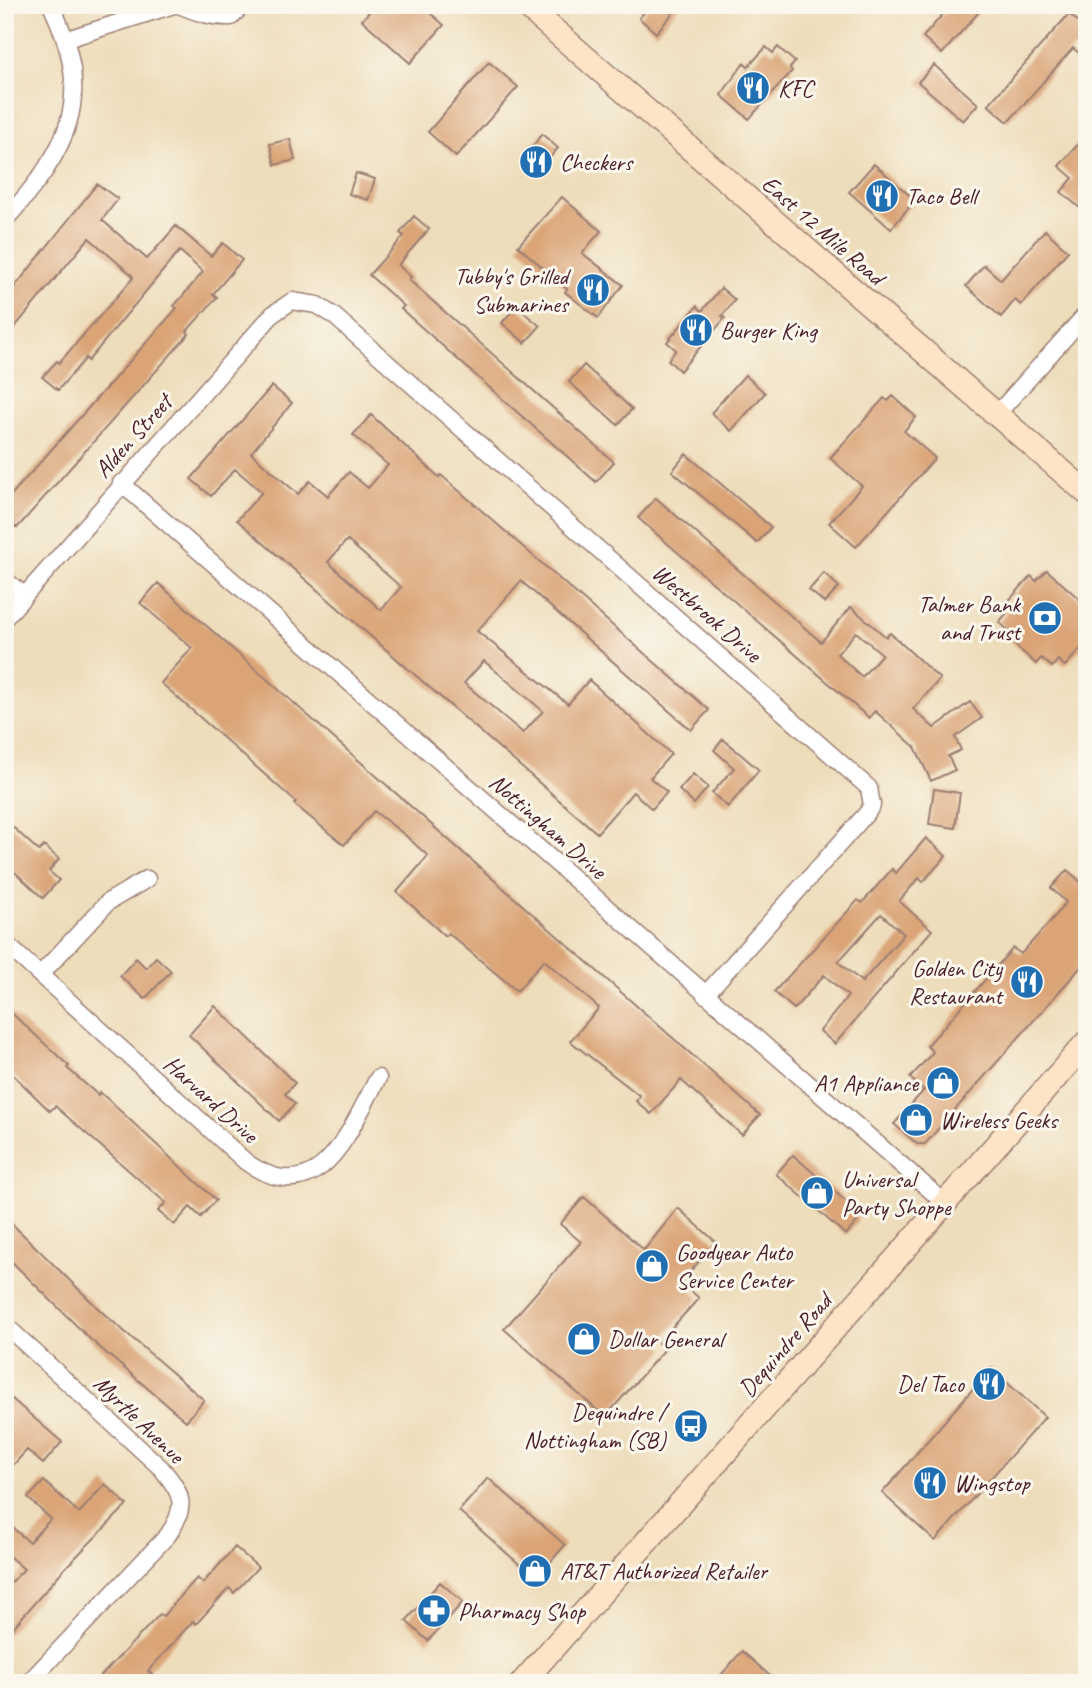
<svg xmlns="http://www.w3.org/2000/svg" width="1092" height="1688" font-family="Caveat,sans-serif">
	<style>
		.building { fill: #daa477; fill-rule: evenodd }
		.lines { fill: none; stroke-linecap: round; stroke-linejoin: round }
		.minor-casing { stroke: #9c7e73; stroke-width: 19 }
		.secondary-casing { stroke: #9c7e73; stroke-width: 26 }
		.minor { stroke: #fff; stroke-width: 16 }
		.secondary { stroke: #fee4c6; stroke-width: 23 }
		.labels { text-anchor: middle; stroke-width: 6; stroke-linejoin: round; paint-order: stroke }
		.poi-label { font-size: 24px; fill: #4a1f2b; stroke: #fbf7ec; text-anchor: start }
		.street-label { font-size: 24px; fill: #4a1f2b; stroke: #fbf7ec }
	</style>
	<rect width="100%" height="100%" fill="#fbf7ec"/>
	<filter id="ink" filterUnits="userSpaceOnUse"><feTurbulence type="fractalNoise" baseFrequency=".0143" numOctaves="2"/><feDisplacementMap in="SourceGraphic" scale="14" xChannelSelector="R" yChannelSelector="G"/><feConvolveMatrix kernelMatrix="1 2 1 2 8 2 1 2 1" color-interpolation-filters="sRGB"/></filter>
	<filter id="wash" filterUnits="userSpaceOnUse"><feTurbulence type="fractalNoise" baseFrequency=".00686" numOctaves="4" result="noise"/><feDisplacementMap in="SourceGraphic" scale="28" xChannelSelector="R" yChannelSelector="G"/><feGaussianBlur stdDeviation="1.57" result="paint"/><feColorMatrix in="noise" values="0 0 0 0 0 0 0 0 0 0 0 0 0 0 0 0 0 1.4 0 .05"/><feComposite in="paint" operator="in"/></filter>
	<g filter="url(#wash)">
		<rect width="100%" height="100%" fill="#edb"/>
		<g id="blocks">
			<path class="building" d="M375,5H421L444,25L410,63L362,20Z
				M651,5H680L656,33L639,18Z
				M951,5H985L942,54L923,37Z
				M1069,14L1087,29V60L1073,48L1008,122L988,105Z
				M766,47L773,53L778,47L795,62L790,68L792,71L749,119L721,95L744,63L748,67Z
				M489,62L518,87L456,157L428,132Z
				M934,65L978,104L963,121L918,82Z
				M542,134L558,148L547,161L532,147Z
				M1087,134V214L1061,192L1073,178L1059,166Z
				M290,139L295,160L275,165L270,144Z
				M874,164L915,200L891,229L849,192Z
				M356,173L375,179L368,200L349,194Z
				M97,184L118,199L102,220L147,259L176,226L211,256L223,243L242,260L213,294L217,297L187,331L189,334L17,528L5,518V502L177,308L174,306L203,272L180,251L176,255L88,361L86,358L58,390L42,377L57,361L59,363L133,278L132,275L89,238L5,339V299Z
				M562,197L601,231L582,253L623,285L598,318L565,292L567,289L518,246Z
				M414,216L429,229L398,265L411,277L409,280L614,462L596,482L401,309L404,306L369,275L404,236L400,233Z
				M1045,230L1068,251L1021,305L1015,300L1001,317L966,286L984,265L1001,280Z
				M721,288L735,300L722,316L725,318L680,371L668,360L676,350L667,342L697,306L702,311Z
				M516,306L540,326L525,343L502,323Z
				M584,365L632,409L618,425L569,382Z
				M745,375L765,393L731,431L711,413Z
				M272,386L292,403L251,453L298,494L310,481L328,496L349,472L368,488L388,465L353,435L371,415L439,477L441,475L709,710L691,730L521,581L477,631L568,704L589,680L671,754L650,778L667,792L652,809L633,792L597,833L237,520L262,492L235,469L211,496L191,479ZM347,540L401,587L381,610L328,562ZM484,661L543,711L523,733L464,683Z
				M893,396L916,417L904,431L935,458L856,547L829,523L862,486L830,458L884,398L888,401Z
				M686,454L771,527L757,543L672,471Z
				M656,498L821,642L851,607L886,637L890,633L940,679L913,709L934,728L970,702L982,718L955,737L961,750L948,756L955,770L931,781L915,747L875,711L869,718L638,518ZM856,632L882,654L862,677L837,654Z
				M1047,570L1087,606V642L1065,666L1058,660L1052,667L1041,658L1036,664L1004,635L1008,630L999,622L1007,613L1002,608L1031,576L1036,581Z
				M824,573L839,587L825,603L809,590Z
				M158,583L760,1115L742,1135L681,1080L651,1114L636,1101L640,1096L570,1041L599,1008L574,986L544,960L517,991L448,933L445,936L397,892L428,856L405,835L374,811L344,845L294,804L296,802L161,683L192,648L140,603Z
				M723,739L759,770L728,807L712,793L734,768L714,750Z
				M693,774L708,787L694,804L679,790Z
				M934,789L960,793L955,828L929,824Z
				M5,820L39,851L44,846L59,859L49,871L59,880L43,898L5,863Z
				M926,838L946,856L923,882L919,878L899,901L932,930L835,1044L820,1031L848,996L824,975L794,1009L774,992L858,900L862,903L892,869L896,873ZM881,914L904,934L862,982L838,962Z
				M1067,870L1087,887V960L925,1144H917L894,1124L924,1090L910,1078L933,1052L927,1046L1013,948L1021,954L1056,915L1066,902L1051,888Z
				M156,957L171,971L145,999L120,976L136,958L146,968Z
				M215,1006L295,1083L285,1094L295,1104L279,1121L189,1035Z
				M5,1007L69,1066L67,1068L98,1095L100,1092L216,1200L201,1217L190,1207L174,1225L158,1211L166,1203L55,1106L50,1111L5,1067Z
				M793,1155L857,1211V1222L846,1235L776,1174Z
				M584,1197L644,1250L678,1208L716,1242L681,1282L699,1298L658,1343L665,1349L605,1417L504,1329L581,1242L560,1224Z
				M5,1217L102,1312L204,1400L186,1421L90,1339L5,1255Z
				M991,1368L1045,1417L935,1541L882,1493Z
				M5,1393L62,1442L43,1464L27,1450L5,1474Z
				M488,1478L565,1545L536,1579L459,1511Z
				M44,1481L79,1513L105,1484L127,1505L64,1569L5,1637V1589L24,1569L5,1553V1521L29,1542L51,1519L28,1498Z
				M235,1547L258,1567L234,1593L229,1588L196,1624L193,1621L148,1671L161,1683H94L160,1614L163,1616L197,1578L203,1583Z
				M440,1582L463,1602L428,1641L406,1621Z
				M742,1651L778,1683H714Z"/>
		</g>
	</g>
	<g filter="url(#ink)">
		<use href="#blocks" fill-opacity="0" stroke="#9c7e73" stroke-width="2"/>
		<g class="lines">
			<g class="minor-casing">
				<path id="minor" d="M179,5C196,12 212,18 231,17L243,5
					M67,39L174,5
					M5,220C69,149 96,98 51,5
					M997,414L1087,313
					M121,483L945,1203
					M5,580L24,595
					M5,618L273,314L292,301L317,305L333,315L869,788L872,805L867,813L705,995
					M5,943L246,1162C320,1213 348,1133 378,1078
					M40,975L108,902L147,879
					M5,1325L161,1468C183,1494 188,1506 168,1535L28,1683"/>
			</g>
			<g class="secondary-casing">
				<path id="secondary" d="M525,5L1087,493
					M522,1683L1087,1042"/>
			</g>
			<use href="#minor" class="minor"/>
			<use href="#secondary" class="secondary"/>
		</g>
	</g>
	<defs>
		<g id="restaurant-disc" transform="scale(1.75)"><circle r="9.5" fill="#1f6fb2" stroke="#fbf7ec"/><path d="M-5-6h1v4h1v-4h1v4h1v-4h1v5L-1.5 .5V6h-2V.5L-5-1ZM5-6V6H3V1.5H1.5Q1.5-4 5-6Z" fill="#fff"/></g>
		<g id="bank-disc" transform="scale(1.75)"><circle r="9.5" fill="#1f6fb2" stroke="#fbf7ec"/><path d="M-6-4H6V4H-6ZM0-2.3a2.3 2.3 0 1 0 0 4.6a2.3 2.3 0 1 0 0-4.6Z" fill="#fff"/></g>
		<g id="shop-disc" transform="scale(1.75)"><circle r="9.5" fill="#1f6fb2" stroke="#fbf7ec"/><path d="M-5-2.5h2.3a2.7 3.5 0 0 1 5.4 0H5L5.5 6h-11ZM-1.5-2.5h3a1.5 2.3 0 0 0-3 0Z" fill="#fff"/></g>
		<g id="bus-disc" transform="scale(1.75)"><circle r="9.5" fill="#1f6fb2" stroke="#fbf7ec"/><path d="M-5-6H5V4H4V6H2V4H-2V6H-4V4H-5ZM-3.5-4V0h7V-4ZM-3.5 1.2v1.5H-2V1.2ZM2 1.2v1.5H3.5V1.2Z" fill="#fff"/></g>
		<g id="pharmacy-disc" transform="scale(1.75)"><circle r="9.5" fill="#1f6fb2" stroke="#fbf7ec"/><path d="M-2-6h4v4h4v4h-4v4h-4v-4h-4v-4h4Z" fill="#fff"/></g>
	</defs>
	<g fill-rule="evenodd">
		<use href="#restaurant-disc" x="753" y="88"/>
		<use href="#restaurant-disc" x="536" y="162"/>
		<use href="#restaurant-disc" x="882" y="196"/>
		<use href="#restaurant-disc" x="593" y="290"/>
		<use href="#restaurant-disc" x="696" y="330"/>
		<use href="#bank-disc" x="1045" y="618"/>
		<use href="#restaurant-disc" x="1027" y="982"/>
		<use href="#shop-disc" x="943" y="1083"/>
		<use href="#shop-disc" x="916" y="1120"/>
		<use href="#shop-disc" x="817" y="1193"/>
		<use href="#shop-disc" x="652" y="1266"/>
		<use href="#shop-disc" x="584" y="1339"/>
		<use href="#restaurant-disc" x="989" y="1384"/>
		<use href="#bus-disc" x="691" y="1426"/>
		<use href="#restaurant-disc" x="930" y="1483"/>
		<use href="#shop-disc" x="535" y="1571"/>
		<use href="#pharmacy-disc" x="434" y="1611"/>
	</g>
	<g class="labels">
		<g class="poi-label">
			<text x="778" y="96">KFC</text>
			<text x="560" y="170">Checkers</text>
			<text x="906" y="204">Taco Bell</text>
			<text x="568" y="284" text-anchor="end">Tubby's Grilled<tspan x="568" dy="28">Submarines</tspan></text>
			<text x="720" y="338">Burger King</text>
			<text x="1020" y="612" text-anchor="end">Talmer Bank<tspan x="1020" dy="28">and Trust</tspan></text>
			<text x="1002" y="976" text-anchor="end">Golden City<tspan x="1002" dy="28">Restaurant</tspan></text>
			<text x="918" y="1091" text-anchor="end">A1 Appliance</text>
			<text x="940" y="1128">Wireless Geeks</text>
			<text x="842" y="1187">Universal<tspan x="842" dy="28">Party Shoppe</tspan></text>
			<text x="676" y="1260">Goodyear Auto<tspan x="676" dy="28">Service Center</tspan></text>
			<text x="608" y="1347">Dollar General</text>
			<text x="964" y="1392" text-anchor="end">Del Taco</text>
			<text x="666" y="1420" text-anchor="end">Dequindre /<tspan x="666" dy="28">Nottingham (SB)</tspan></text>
			<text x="954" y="1491">Wingstop</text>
			<text x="560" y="1579">AT&amp;T Authorized Retailer</text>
			<text x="458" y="1619">Pharmacy Shop</text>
		</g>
		<g class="street-label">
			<text transform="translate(823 230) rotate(41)" y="8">East 12 Mile Road</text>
			<text transform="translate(133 436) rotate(-48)" y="8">Alden Street</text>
			<text transform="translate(707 613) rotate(41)" y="8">Westbrook Drive</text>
			<text transform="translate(548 826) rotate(41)" y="8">Nottingham Drive</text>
			<text transform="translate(211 1099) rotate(42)" y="8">Harvard Drive</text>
			<text transform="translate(785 1345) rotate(-49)" y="8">Dequindre Road</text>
			<text transform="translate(139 1419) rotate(44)" y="8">Myrtle Avenue</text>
		</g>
	</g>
	<rect width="1092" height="1688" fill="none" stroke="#fbf7ec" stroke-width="28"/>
</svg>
